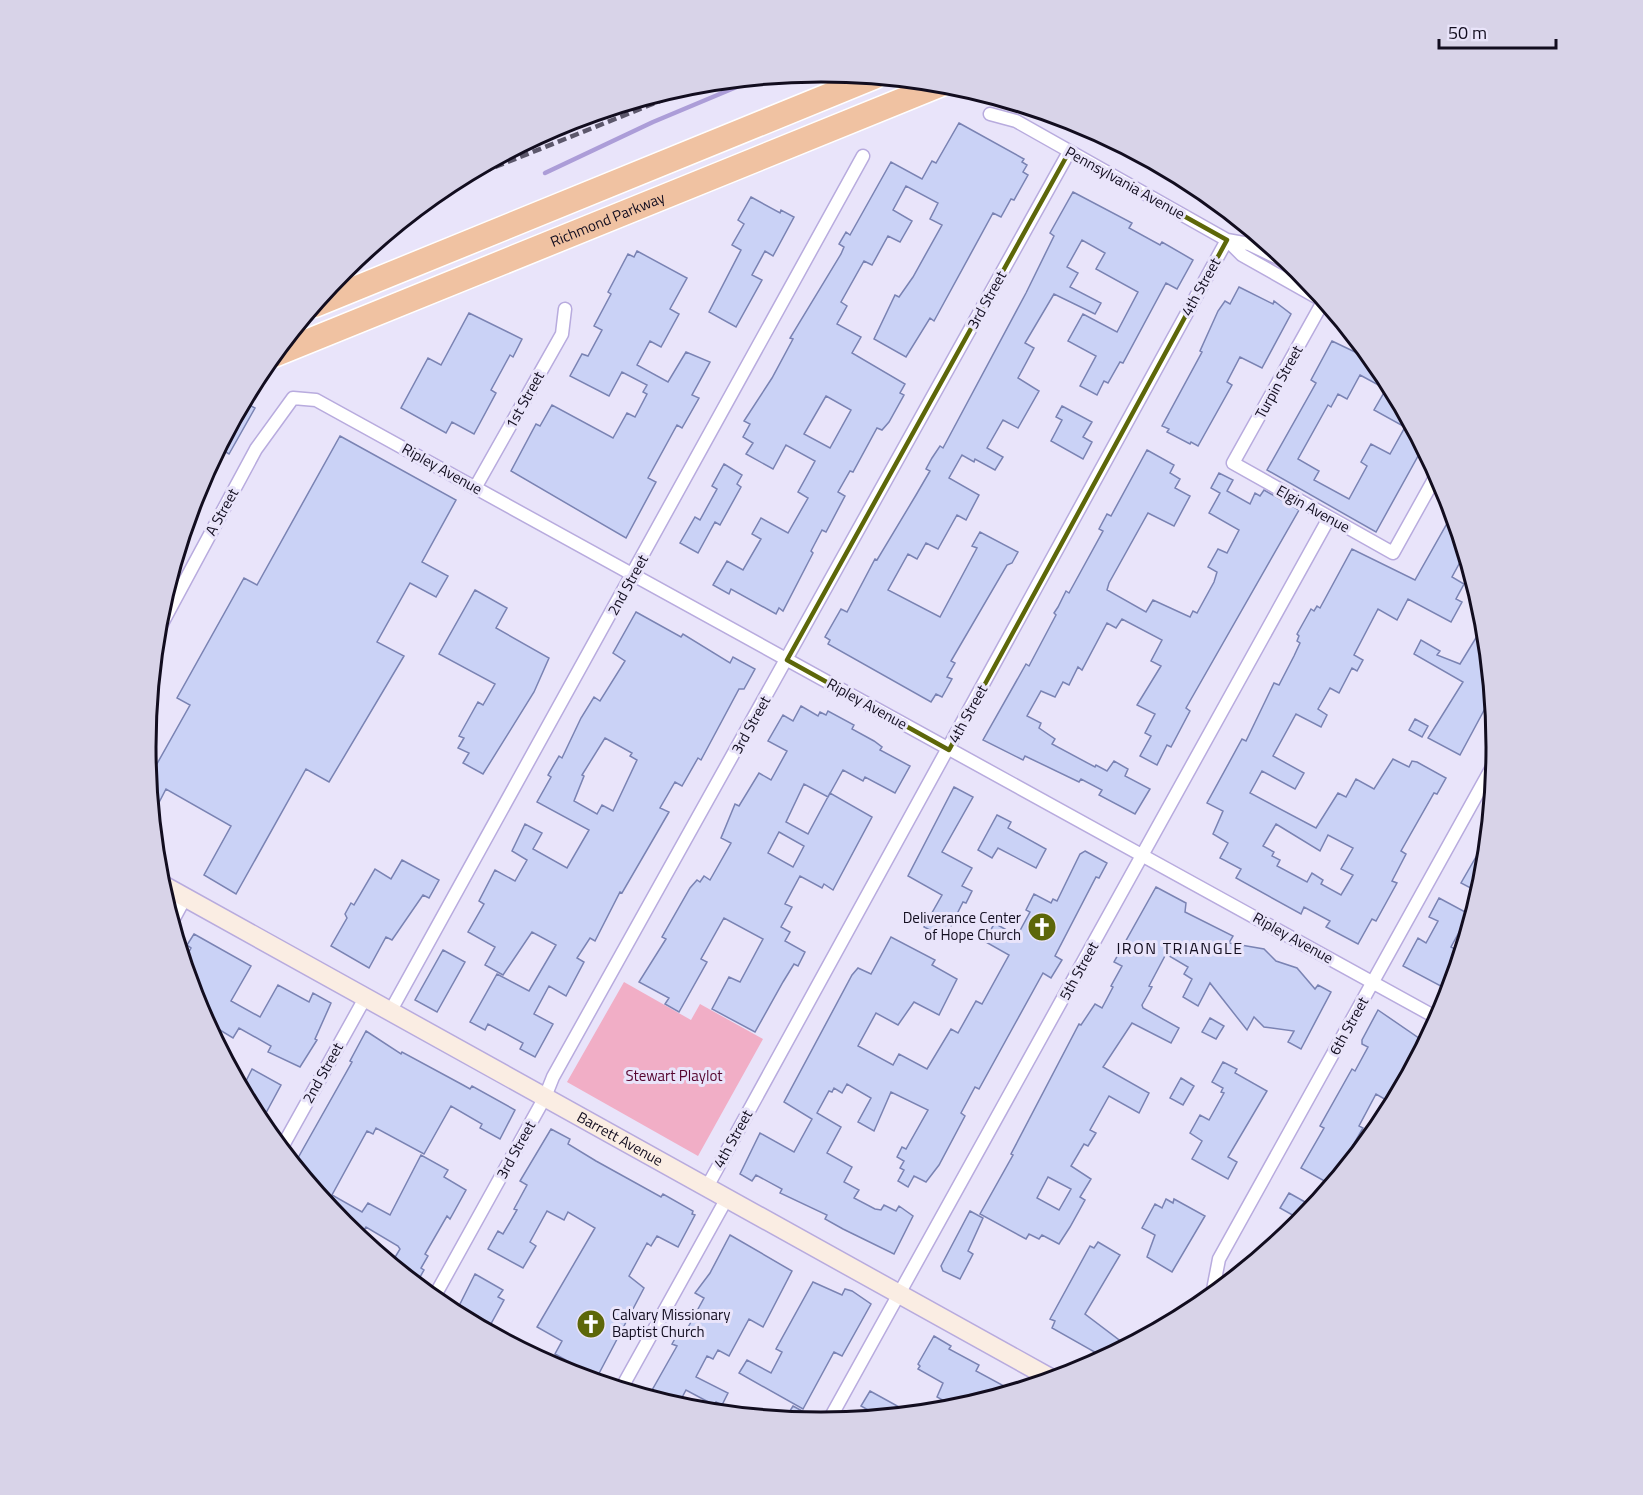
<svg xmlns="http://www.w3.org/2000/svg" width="1643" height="1495" font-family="'Titillium Web',sans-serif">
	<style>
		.green { fill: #f1aec6 }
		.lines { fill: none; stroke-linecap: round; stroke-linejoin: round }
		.stream { stroke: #ac9dd8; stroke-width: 4.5 }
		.building { fill: #cad2f6; stroke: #7a83b3; stroke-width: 1.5; fill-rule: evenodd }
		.street-casing { stroke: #b8abde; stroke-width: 15 }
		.secondary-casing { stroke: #b8abde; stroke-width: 21 }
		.highway-casing { stroke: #fff; stroke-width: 27 }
		.street { stroke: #fff; stroke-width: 12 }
		.secondary { stroke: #faede3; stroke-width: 18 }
		.highway { stroke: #f0c2a2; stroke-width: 24 }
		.rail { stroke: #5c576b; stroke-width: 4.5; stroke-dasharray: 9 4.5; stroke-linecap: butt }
		.marked { fill: none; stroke: #5d6709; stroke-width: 4.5; stroke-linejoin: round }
		.labels { text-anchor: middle; stroke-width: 6; stroke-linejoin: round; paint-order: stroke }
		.street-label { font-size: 15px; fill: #120d1f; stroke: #e9e4fa }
		.poi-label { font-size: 15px; fill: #120d1f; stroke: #e9e4fa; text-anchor: end }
		.park-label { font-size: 15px; fill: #56052f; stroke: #e9e4fa }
		.neighbourhood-label { font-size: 16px; letter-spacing: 1.5px; fill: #120d1f; stroke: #e9e4fa }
		.rim { fill: none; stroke: #120d1f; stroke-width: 3 }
	</style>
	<rect width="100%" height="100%" fill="#e9e4fa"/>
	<path class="green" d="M624,982L691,1020L700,1004L763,1039L698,1156L567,1082Z"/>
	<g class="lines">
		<path class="stream" d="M545,173L653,122L758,78"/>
	</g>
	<path class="building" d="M959,123L1024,159L1022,162L1027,165L1023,172L1028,175L1014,200L1011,199L1001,217L993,213L934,321L930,318L906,357L874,339L895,295L899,297L913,277L942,225L930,219L938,203L906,186L893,210L912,221L900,242L888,236L872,265L864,261L841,302L847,306L837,324L861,337L852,353L905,384L900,393L904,395L889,422L882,430L877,428L853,472L850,471L838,492L845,496L826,532L822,530L811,551L813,553L783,611L779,608L776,614L731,589L729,594L713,585L727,561L743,570L761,539L752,534L761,518L788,533L808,498L798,492L815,461L786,445L773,469L746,454L753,443L743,437L750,424L744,421L772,378L793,339L790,338L841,254L844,247L839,244L846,232L850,235L891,162L922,179L932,161L936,163ZM826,396L851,410L830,448L804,434Z
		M1073,192L1132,223L1129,228L1160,245L1162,242L1193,260L1177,289L1166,283L1123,363L1120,362L1108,383L1104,381L1097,395L1080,386L1096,356L1068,341L1083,314L1117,332L1138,292L1096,269L1105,253L1082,240L1067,267L1078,273L1070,287L1101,303L1095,314L1054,294L1025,343L1034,348L1018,378L1039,391L1018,428L1003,420L987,448L1003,457L995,470L975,459L974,462L962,455L949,478L979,495L966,520L957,515L938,549L926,543L917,559L908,554L888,590L940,617L977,548L972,546L980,532L1018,552L1012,563L1007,565L951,661L955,663L947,677L952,679L942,697L936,694L931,702L828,644L830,640L825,637L841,609L847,612L875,559L877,560L916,495L930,471L926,469L932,458L940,446L943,448L1026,293L1054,236L1050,233Z
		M751,197L780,213L781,210L794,217L773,256L765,251L752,275L762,280L736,327L709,312L741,250L732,245L744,224L738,220Z
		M637,251L687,278L670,309L679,314L661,347L650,341L637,365L668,382L686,352L710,362L692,395L699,398L682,428L677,425L648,478L656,482L626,538L511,471L536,424L540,426L552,405L613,438L627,413L635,417L647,394L643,392L647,385L622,372L609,396L570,376L582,354L588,356L602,330L594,326L611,294L608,292L628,254L634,257Z
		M1239,287L1273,304L1274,301L1291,314L1262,368L1240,357L1227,382L1232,385L1198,446L1191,442L1190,444L1167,432L1169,429L1162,426L1202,352L1200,351L1218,311L1225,301L1230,304Z
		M469,313L522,339L513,357L510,355L491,390L496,393L474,434L452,422L446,433L401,408L428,358L441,365Z
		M1332,341L1374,361L1383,372L1423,447L1376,532L1267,470L1316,383L1311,380ZM1360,375L1386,389L1374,410L1405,427L1390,454L1371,444L1361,462L1367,466L1349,499L1314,480L1319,471L1298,459L1328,405L1331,407L1338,394L1347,399Z
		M244,402L255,408L229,454L219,448Z
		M1062,406L1092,422L1083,437L1092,442L1083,459L1051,441L1062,420L1056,417Z
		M340,436L456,500L422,562L448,576L436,597L410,583L377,642L404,656L329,782L306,769L236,894L204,875L231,826L166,789L153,814L149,778L190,705L177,698L244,578L257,585Z
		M1147,450L1174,465L1170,473L1180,479L1175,488L1190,496L1174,526L1148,513L1109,583L1107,590L1146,612L1153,600L1190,617L1193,611L1197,613L1214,582L1217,572L1208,567L1218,549L1227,553L1239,530L1209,513L1220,493L1211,488L1219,473L1233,480L1227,491L1250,504L1255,493L1260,496L1264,490L1299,510L1186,708L1190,711L1171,747L1167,745L1157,765L1140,756L1151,736L1145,733L1155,714L1137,705L1161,666L1151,661L1162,640L1122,619L1116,628L1107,623L1082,670L1078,667L1069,685L1063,682L1055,697L1041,691L1027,716L1041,723L1039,728L1055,739L1052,744L1095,767L1096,765L1107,771L1114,761L1128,769L1125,776L1150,789L1135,814L1099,795L1102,790L1081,779L1079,782L1025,756L1023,760L983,740L1026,664L1029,666L1056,615L1054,613L1058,607L1066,591L1069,593L1103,531L1099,529L1107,514L1111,516Z
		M724,464L742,475L737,484L741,487L720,525L715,522L698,553L680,543L695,517L700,520L717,489L712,486Z
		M1453,513L1465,553L1452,577L1464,584L1456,599L1462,602L1451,622L1408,599L1397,620L1378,609L1354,655L1363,660L1357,671L1352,668L1339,693L1330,688L1318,709L1327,715L1321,727L1296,714L1273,756L1304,773L1295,789L1262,771L1250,793L1316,828L1338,793L1346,797L1356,779L1374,789L1393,759L1409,767L1412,761L1417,762L1446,778L1437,794L1434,793L1401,851L1406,854L1392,881L1397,883L1376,921L1372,919L1358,944L1326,927L1330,921L1304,907L1301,914L1236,878L1241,869L1220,858L1228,843L1213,834L1223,811L1207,803L1242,739L1246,741L1274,683L1279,685L1294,656L1300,643L1297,641L1299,636L1297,634L1311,609L1314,611L1317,606L1320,608L1352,549L1415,580ZM1276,824L1320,851L1328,835L1353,848L1341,869L1353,875L1341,895L1321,884L1323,880L1312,873L1307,882L1277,866L1280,860L1272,856L1274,852L1263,846Z
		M475,590L507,608L496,628L549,658L534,692L483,774L463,763L469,753L458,748L464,738L459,736L478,702L483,705L495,684L439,654Z
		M636,612L681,637L683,634L730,663L733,657L755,669L744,689H739L701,760L698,758L682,786L675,782L660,808L669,812L622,893L620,892L595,941L590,938L577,958L584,962L566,996L549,986L534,1014L553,1024L535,1057L520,1049L523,1043L488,1024L485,1030L470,1022L497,974L529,991L556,945L532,932L503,975L485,965L495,947L468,932L484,904L479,901L495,870L515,881L527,860L512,851L525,824L542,833L533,849L567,868L589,830L537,802L551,777L548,775L559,756L562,758L581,718L594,697L600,701L625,661L613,653ZM605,738L632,753L630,756L637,760L613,811L602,805L597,814L574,801L584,776L582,775Z
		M1485,623L1491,690L1486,699L1489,701L1460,755L1428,738L1463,682L1414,654L1421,640L1440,651L1437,655L1460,664Z
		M801,706L818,716L820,712L826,715L828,711L854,725L852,729L874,741L882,747L880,750L910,766L895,793L865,777L863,781L843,770L828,797L804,784L786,822L808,834L830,793L872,817L833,890L824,884L822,888L800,876L785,904L792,907L781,927L790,932L785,941L805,952L798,966L794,964L783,982L755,1032L712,1009L729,977L740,982L763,939L724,918L701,959L707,962L679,1012L665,1004L669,998L639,982L666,939L662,937L690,888L697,880L700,882L704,876L710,880L731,843L721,838L735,804L739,806L759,773L771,780L787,751L768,741L783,715L793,721ZM779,832L804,846L793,867L768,853Z
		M1415,719L1428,726L1422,737L1409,730Z
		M954,787L973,797L942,852L972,868L962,886L972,891L966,903L963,902L945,938L924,927L942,895L908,876Z
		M997,815L1011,822L1008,828L1046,849L1036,868L998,848L992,858L978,850Z
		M1488,836L1484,880L1480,893L1461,883Z
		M1085,851L1107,863L1099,878L1096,877L1055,956L1062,960L1051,978L1043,973L979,1089L975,1087L961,1113L965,1116L939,1165L926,1182L914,1176L908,1187L898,1181L904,1170L900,1168L904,1161L897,1157L902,1147L906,1149L928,1110L891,1092L874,1131L858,1122L871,1098L847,1084L842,1093L834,1088L832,1092L829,1091L817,1113L841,1127L827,1153L852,1167L844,1182L859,1190L854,1198L875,1209L881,1210L884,1205L896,1211L899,1206L913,1216L894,1254L843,1229L825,1219L827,1215L780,1193L782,1189L756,1175L752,1181L740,1174L760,1133L794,1152L812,1119L784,1102L852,975L858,968L871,974L891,937L935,960L932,965L957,979L939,1015L914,1002L898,1025L876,1013L858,1046L893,1065L899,1054L927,1069L951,1029L958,1033L976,1001L982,1004L1009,955L984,941L993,926L996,924L1017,936L1030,912L1026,910L1034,894L1051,903L1053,899L1057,901L1080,854Z
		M402,860L439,880L429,898L423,895L392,940L386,937L369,968L331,946L347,918L345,914L351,903L354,905L375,869L391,879Z
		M1156,887L1186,903L1185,912L1233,936L1229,943L1264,949L1276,961L1297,968L1315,989L1318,985L1331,992L1301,1049L1288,1042L1294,1031L1264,1027L1254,1017L1247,1030L1210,983L1198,1006L1183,997L1192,979L1184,974L1188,967L1166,954L1149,986L1152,987L1142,1005L1143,1008L1179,1028L1171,1043L1132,1023L1103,1067L1149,1093L1139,1113L1109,1096L1090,1130L1096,1133L1088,1146L1084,1144L1071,1166L1091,1179L1080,1197L1085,1200L1070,1227L1059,1244L1042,1235L1039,1239L1029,1234L1026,1239L980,1214L1013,1155L1011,1154L1079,1024L1081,1025L1095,1004L1102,1008L1113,987L1111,986L1122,966L1114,962ZM1048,1177L1071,1189L1059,1210L1037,1198Z
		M1439,898L1469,914L1451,947L1462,953L1450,991L1403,966L1418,938L1426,943L1438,921L1429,917Z
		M194,934L251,966L231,1001L260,1017L278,985L309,1002L313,993L331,1003L315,1039L317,1040L300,1067L268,1052L271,1046L239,1028L233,1038L205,1021L195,997L199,993L192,990L184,961L191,948L187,945Z
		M443,950L465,962L437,1012L415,1000Z
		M1378,1010L1426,1043L1393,1104L1376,1094L1359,1126L1363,1128L1352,1147L1356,1149L1354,1158L1346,1168L1339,1164L1328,1183L1301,1168L1324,1128L1320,1126L1352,1069L1355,1071L1368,1047L1362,1044V1040Z
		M1210,1018L1224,1026L1216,1039L1202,1032Z
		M366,1031L401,1054L402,1052L463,1085L470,1089L472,1086L515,1110L500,1139L480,1128L482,1124L451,1106L424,1154L376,1128L373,1134L367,1131L332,1195L362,1212L368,1203L390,1215L421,1155L448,1170L444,1177L466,1190L450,1219L447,1216L425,1254L428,1256L421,1268L424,1270L416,1284L391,1264L400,1249L398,1246L366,1227L363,1232L349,1224L347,1228L308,1181L311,1178L294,1165L352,1062L350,1061Z
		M1223,1062L1237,1069L1235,1073L1267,1091L1228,1157L1237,1162L1228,1179L1192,1159L1202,1141L1190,1133L1200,1115L1209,1120L1224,1093L1221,1092L1223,1088L1212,1082Z
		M252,1069L281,1085L260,1124L242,1089Z
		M1181,1078L1194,1086L1183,1105L1170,1098Z
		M551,1129L570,1139L568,1144L596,1161L661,1197L663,1194L693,1211L692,1214L695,1215L678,1247L657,1236L651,1246L647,1243L629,1276L644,1288L595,1381L569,1366L571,1363L555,1354L562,1341L537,1327L595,1228L568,1212L564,1220L547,1211L530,1242L536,1246L523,1268L488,1249L498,1231L503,1234L517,1210L514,1209L527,1185L520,1181Z
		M1289,1193L1314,1207L1303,1221L1280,1208Z
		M1166,1199L1173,1203L1174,1199L1205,1216L1172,1272L1147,1257L1155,1235L1142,1228L1155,1204L1162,1208Z
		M970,1211L983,1218L968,1251L973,1254L960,1279L943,1271L941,1266Z
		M730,1235L792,1271L763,1327L749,1319L729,1356L718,1350L713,1359L707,1356L696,1377L728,1393L722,1405L716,1402L714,1405L686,1390L678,1405L670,1403L651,1392L677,1346L672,1344L681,1328L686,1331L704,1298L695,1293L710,1273Z
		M1098,1242L1120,1255L1085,1314L1127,1346L1105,1358L1052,1328L1055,1321L1050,1319L1090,1246L1094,1248Z
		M475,1274L503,1290L498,1297L504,1300L487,1331L455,1314Z
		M813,1282L842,1295L845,1289L852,1291L871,1304L842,1356L834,1352L803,1409L739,1373L747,1360L771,1373L782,1352L776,1349Z
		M934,1336L951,1346L949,1349L979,1365L976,1371L1004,1386L998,1396L958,1409L937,1397L943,1383L918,1369L920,1366L918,1364Z
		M870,1391L901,1408L896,1416L866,1419L870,1411L861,1406Z
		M793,1406L820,1421V1423L785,1419Z"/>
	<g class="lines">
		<g class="street-casing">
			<path id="street" d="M990,114L1016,121L1227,240L1242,255L1327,303
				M1227,240L1249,244L1295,266
				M1324,300L1233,463L1393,553L1437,474
				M475,488L562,334L565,309
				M158,631L256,449L293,398L316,400L1439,1019
				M172,922L185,898
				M390,1012L863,156
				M281,1149L365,998
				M707,1187L1227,240
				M1212,1295L1219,1259L1496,760
				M433,1299L545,1097L553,1077L1069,152
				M621,1389L727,1198
				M828,1422L1329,518"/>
		</g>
		<g class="secondary-casing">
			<g id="secondary">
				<path id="s1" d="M161,884L1054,1380"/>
			</g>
		</g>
		<g class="highway-casing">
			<g id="highway">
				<path d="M315,305L874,77"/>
				<path id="s2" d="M274,355L942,84"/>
			</g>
		</g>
		<use href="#street" class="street"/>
		<use href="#secondary" class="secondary"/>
		<use href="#highway" class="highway"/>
		<path class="rail" d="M528,142L605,111
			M445,187L705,83"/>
	</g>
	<path class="marked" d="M1069,152L1227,240L949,750L787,660Z"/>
	<defs>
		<g id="church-disc" transform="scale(1.5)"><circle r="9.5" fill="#5d6709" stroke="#e9e4fa"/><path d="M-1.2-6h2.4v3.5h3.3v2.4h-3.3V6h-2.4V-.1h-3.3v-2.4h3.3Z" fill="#fff"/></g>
	</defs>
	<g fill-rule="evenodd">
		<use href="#church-disc" x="1042" y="927"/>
		<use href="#church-disc" x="591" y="1324"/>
	</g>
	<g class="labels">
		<g class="street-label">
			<text transform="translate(1125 183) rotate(29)" y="5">Pennsylvania Avenue</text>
			<text dy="5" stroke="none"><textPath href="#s2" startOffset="360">Richmond Parkway</textPath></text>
			<text transform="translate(1201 287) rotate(-61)" y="5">4th Street</text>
			<text transform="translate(987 300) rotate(-61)" y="5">3rd Street</text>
			<text transform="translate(1279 382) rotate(-61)" y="5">Turpin Street</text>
			<text transform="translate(525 400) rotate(-61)" y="5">1st Street</text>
			<text transform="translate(442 469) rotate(29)" y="5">Ripley Avenue</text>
			<text transform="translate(1313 509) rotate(29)" y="5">Elgin Avenue</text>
			<text transform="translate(222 512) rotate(-61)" y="5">A Street</text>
			<text transform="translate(628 585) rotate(-61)" y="5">2nd Street</text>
			<text transform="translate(867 704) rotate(29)" y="5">Ripley Avenue</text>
			<text transform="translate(968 714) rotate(-61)" y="5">4th Street</text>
			<text transform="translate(751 725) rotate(-61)" y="5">3rd Street</text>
			<text transform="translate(1293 938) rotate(29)" y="5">Ripley Avenue</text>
			<text transform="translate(1079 971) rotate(-61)" y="5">5th Street</text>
			<text transform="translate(1349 1026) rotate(-61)" y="5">6th Street</text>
			<text transform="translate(323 1073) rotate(-61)" y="5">2nd Street</text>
			<text dy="5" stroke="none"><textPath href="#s1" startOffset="525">Barrett Avenue</textPath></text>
			<text transform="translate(733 1139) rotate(-61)" y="5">4th Street</text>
			<text transform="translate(516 1150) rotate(-61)" y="5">3rd Street</text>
		</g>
		<g class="poi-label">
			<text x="1021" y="923">Deliverance Center<tspan x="1021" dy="17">of Hope Church</tspan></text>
			<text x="612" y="1320" text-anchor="start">Calvary Missionary<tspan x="612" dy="17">Baptist Church</tspan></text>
		</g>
		<g class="park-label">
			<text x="674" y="1081">Stewart Playlot</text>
		</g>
		<g class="neighbourhood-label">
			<text x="1180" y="954">IRON TRIANGLE</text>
		</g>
	</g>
	<path d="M0 0H1643V1495H0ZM156 747a665 665 0 1 1 1330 0a665 665 0 1 1-1330 0Z" fill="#d8d3e8" fill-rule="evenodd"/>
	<path class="rim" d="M156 747a665 665 0 1 1 1330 0a665 665 0 1 1-1330 0Z"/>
	<path d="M1439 39v9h117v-9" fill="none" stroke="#120d1f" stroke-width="3"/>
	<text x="1448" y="39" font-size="18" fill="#120d1f" stroke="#e9e4fa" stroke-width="4.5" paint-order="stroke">50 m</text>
</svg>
